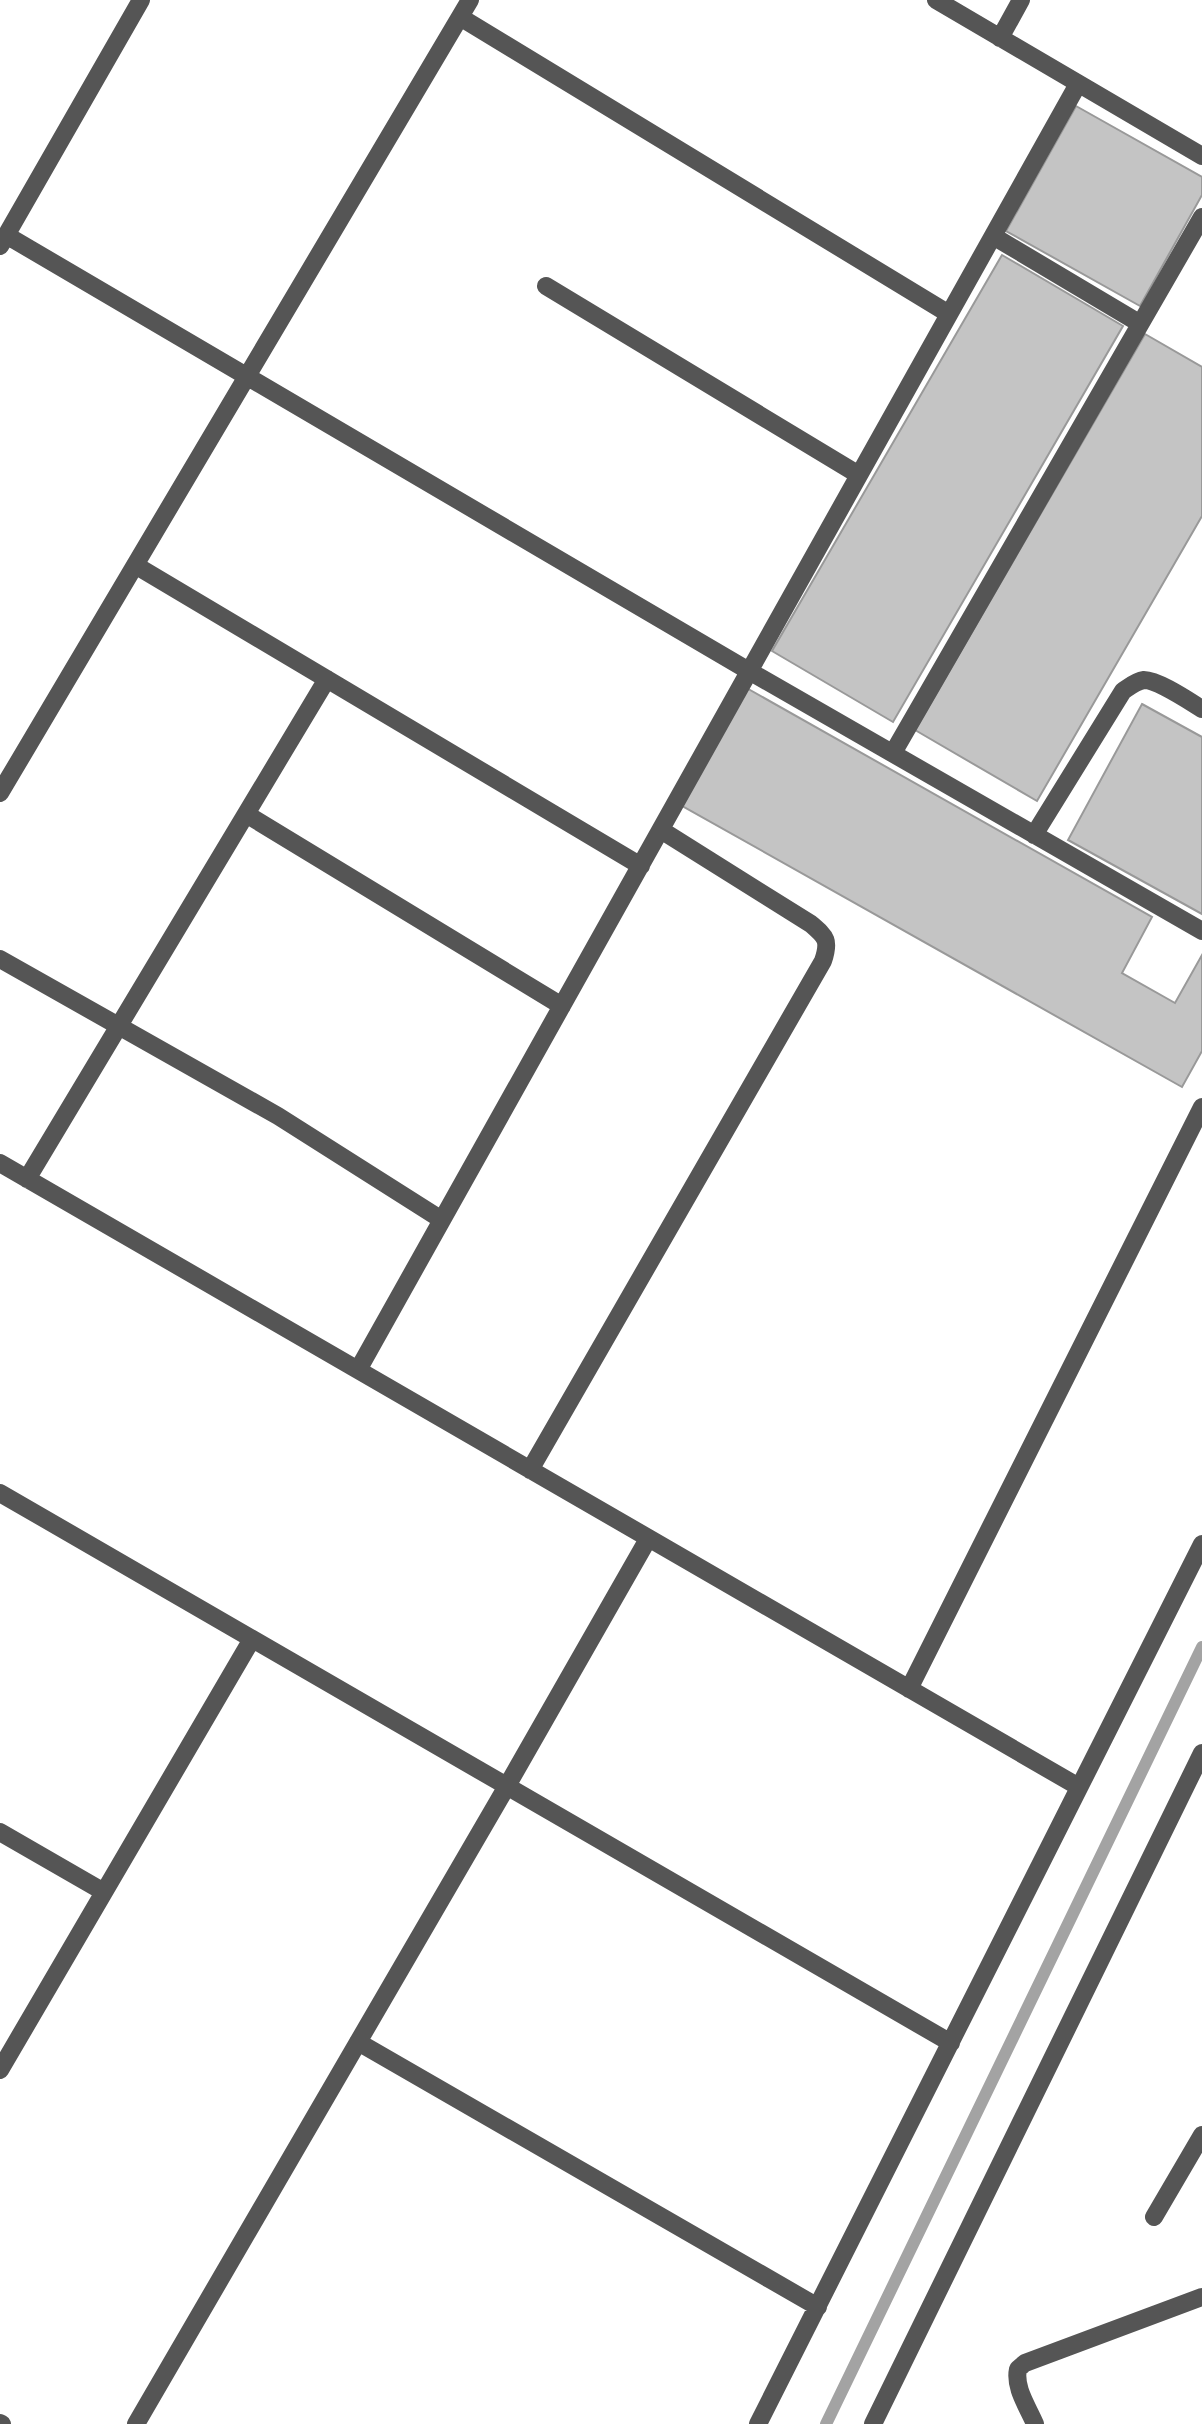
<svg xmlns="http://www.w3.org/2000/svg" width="1202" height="2424" font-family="Mulish,sans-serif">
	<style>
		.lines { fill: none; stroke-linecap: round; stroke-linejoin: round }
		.stream { stroke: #a3a3a3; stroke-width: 12 }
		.building { fill: #c4c4c4; stroke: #999; stroke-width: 2 }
		.minor { stroke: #555; stroke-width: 18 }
	</style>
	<rect width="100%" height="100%" fill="#fff"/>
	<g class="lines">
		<path class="stream" d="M826,2424L1202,1647"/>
	</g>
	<path class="building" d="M1076,106L1202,177V195L1140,306L1006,231Z
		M1002,255L1123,326L893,722L772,651Z
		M1145,334L1202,367V516L1037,801L915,730Z
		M743,686L1152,917L1122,973L1175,1003L1202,955V1051L1182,1087L677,803Z
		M1142,704L1202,737V914L1068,840Z"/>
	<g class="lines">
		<path class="minor" d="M936,0L1202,156
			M460,17L949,314
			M1000,38L1021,0
			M6,235L749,671L1202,931
			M993,236L1139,323
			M0,246L141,0
			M546,286L859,475
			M135,565L641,866
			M893,753L1202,217
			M0,793L470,0
			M246,814L562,1006
			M1034,835L1123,691C1129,687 1136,681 1144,680C1158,680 1189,701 1202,709
			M0,959L278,1116L442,1220
			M0,1163L1079,1787
			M27,1179L327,679
			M358,1370L1078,84
			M530,1470L823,961C830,940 826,937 811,924L661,830
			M0,1493L951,2043
			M909,1689L1202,1107
			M0,1832L104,1892
			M358,2042L818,2307
			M0,2070L252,1639
			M1154,2217L1202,2135
			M0,2423L2,2424
			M136,2424L507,1786L648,1539
			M758,2424L1202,1544
			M873,2424L1202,1753
			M1035,2424C1028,2407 1014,2388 1018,2369L1025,2363L1202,2297"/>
	</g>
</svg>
